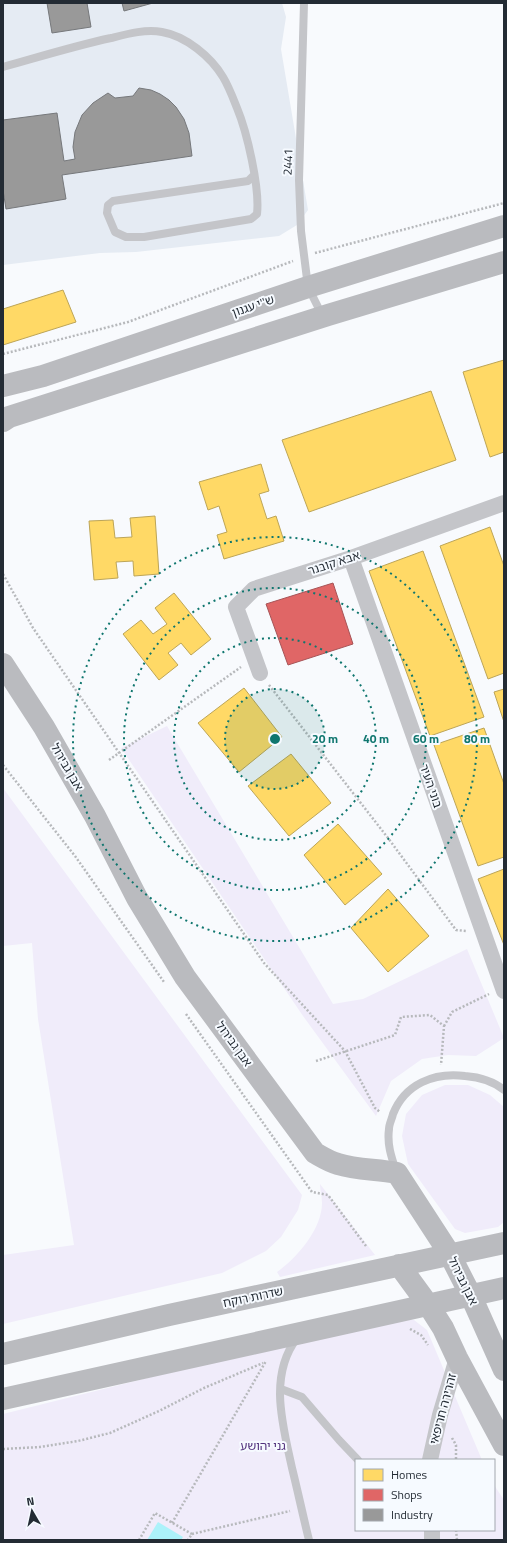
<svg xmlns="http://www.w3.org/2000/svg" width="507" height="1543" font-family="'Titillium Web','Noto Sans Hebrew',sans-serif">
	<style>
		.built { fill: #e5ebf3 }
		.green { fill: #f0ecfa }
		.water { fill: #acf2fa }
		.homes { fill: #ffd966; stroke: #bda557 }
		.shops { fill: #e06666; stroke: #a75457 }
		.industry { fill: #999; stroke: #76787b }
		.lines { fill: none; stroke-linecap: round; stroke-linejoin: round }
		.path { stroke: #b7b9bc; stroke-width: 2.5; stroke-dasharray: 2 2; stroke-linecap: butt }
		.service { stroke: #c4c5c9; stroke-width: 8 }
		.minor { stroke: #c4c5c9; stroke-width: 16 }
		.secondary { stroke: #babbbf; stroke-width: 22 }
		.ring { fill: none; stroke: #0f766e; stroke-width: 2; stroke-dasharray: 2 4 }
		.labels { text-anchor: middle; stroke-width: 4; stroke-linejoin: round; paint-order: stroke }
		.street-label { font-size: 12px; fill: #232b34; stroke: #f6faff }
		.park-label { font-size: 12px; fill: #51317c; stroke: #f6faff }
		.centre { fill: #0f766e; stroke: #f6faff; stroke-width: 2 }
		.ring-label { font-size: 12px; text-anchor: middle; font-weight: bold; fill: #0f766e; stroke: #f6faff; stroke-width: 4; stroke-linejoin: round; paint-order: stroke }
	</style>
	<rect width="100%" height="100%" fill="#f8fafd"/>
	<path class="built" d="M3,3H282L286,17L281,49L308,210L297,225L279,236L136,252L100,253L3,265Z"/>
	<path class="green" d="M167,726L333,1004L363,999L467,949L504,1038L476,1056L448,1055L422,1059L391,1081L376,1116L303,1016L121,748Z
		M3,788L302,1195L298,1210L281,1237L266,1251L222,1273L3,1324V1255L74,1245L38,1019L32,943L3,946Z
		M445,1085H468L490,1095L504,1107V1222L498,1227L465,1233L455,1229L408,1164L402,1136L406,1114L422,1095Z
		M320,1184L375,1255L280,1277L277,1272C297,1258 322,1229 322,1203C322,1197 320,1190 320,1184Z
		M401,1318L414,1320L427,1330L482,1460H356V1530H494V1485L504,1500V1540H3V1414L276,1346Z"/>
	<path class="water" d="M158,1522L183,1537L181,1540H147Z"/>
	<path class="homes" d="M63,290L76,322L3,345V309Z
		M504,360V452L490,457L463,372Z
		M431,391L456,460L309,512L282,440Z
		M261,464L269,491L259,494L267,519L276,516L284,541L224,559L217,535L227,532L219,506L208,510L199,482Z
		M155,516L159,574L134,576L133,561L116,562L118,578L94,580L89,521L113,520L115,538L132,537L130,518Z
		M490,527L504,566V673L488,679L440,546Z
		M423,551L484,717L430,736L369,571Z
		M174,593L211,639L191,655L181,643L168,653L178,665L159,680L123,634L141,620L153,634L167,624L155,608Z
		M244,688L282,737L239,772L198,723Z
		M504,689V722L494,692Z
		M484,728L504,784V857L478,866L434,745Z
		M291,754L331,803L289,836L248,786Z
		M338,824L382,874L345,905L304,855Z
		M504,869V945L478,879Z
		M388,889L429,936L388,972L351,928Z"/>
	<path class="shops" d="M333,583L353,644L288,665L266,604Z"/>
	<path class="industry" d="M47,3H87L91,27L52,33Z
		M122,3H153L124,11Z
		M139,88L151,90L160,94L169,100L176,107L184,119L189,133L192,156L62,175L66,199L6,209L3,190V120L57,113L64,161L75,159L73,147L75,132L82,115L93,103L108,93L115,98L133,96Z"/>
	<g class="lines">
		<path class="path" d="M315,253L504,203
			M3,354L128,322L293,261
			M3,574L33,628L264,963L345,1051L375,1108L380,1112
			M269,685L388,838L456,930L466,931
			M109,760L241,667
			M3,765L75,856L164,982
			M186,1014L312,1192L328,1195L366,1246
			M444,1026L452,1012L489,994
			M316,1061L395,1035L401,1017L430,1015L444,1026L441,1065
			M410,1329L421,1335L428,1345
			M452,1438L456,1445V1460
			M3,1449L40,1447L78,1441L110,1433L159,1411L204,1388L263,1363
			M172,1523L266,1361
			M456,1530L457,1540
			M192,1534L290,1511
			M139,1540L155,1513L192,1534L188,1540"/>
		<path class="service" d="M304,3L299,180L301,231L308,287L319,309L326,313
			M3,67C39,57 74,46 111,38C127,34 145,29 162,32C186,36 211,57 223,77C229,87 233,98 237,108C247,132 260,188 257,214L251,219L144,237H126L115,232L107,213L108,205L113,201L248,181L254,175
			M396,1171C391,1156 387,1144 389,1129C389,1124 392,1119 393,1114C405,1084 434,1072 465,1076C479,1077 493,1081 504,1090
			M297,1338C268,1376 283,1426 292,1468C298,1492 303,1516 309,1540
			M281,1389L302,1397L339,1440L358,1460"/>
		<path class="minor" d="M351,558L504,991
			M260,673L236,607L254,589L351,558L504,503
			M430,1460L440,1415L457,1358
			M432,1530V1540"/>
		<path class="secondary" d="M3,386L43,376L308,287L504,226
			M3,421L9,417L328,315L504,262
			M3,664L44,727L95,816L137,898L185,977L315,1153C322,1157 330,1162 338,1164C357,1170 377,1169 397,1173L449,1253L471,1296L504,1370
			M399,1265L429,1306L443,1328L457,1358L504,1445
			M3,1354L169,1315L504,1243
			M3,1399L504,1288"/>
	</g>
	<circle cx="275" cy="739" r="50" fill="#0f766e" fill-opacity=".12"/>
	<g class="ring">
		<circle cx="275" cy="739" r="50"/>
		<circle cx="275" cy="739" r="101"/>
		<circle cx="275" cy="739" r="151"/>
		<circle cx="275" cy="739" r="202"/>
	</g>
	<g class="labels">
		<g class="street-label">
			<text transform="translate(288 162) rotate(-88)" y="4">2441</text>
			<text transform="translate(253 306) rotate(-19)" y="4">ש''י עגנון</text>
			<text transform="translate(334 563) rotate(-18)" y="4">אבא קובנר</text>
			<text transform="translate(67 767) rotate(60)" y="4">אבן גבירול</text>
			<text transform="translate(431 786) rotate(71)" y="4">בוני העיר</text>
			<text transform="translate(234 1044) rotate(54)" y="4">אבן גבירול</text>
			<text transform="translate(463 1281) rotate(64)" y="4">אבן גבירול</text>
			<text transform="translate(253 1297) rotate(-12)" y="4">שדרות רוקח</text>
			<text transform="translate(443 1409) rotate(-75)" y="4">זהרירה חריפאי</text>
		</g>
		<g class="park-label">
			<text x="263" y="1450">גני יהושע</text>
		</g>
	</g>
	<circle cx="275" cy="739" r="6" class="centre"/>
	<g class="ring-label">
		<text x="325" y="743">20 m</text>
		<text x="376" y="743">40 m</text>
		<text x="426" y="743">60 m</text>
		<text x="477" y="743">80 m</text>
	</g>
	<rect width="507" height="1543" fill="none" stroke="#232b34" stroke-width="8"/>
	<rect x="355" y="1459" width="140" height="72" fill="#f6faff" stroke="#a2a7ae"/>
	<rect x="363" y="1469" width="20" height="12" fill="#ffd966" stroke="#a2a7ae"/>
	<text x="391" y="1479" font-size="12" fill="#232b34">Homes</text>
	<rect x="363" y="1489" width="20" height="12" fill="#e06666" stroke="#a2a7ae"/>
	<text x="391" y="1499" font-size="12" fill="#232b34">Shops</text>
	<rect x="363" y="1509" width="20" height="12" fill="#999999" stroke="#a2a7ae"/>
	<text x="391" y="1519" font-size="12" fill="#232b34">Industry</text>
	<g transform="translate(32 1511) rotate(351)" stroke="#f6faff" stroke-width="3" paint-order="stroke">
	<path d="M0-3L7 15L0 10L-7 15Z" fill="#232b34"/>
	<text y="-6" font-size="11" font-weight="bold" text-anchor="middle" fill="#232b34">N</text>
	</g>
</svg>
